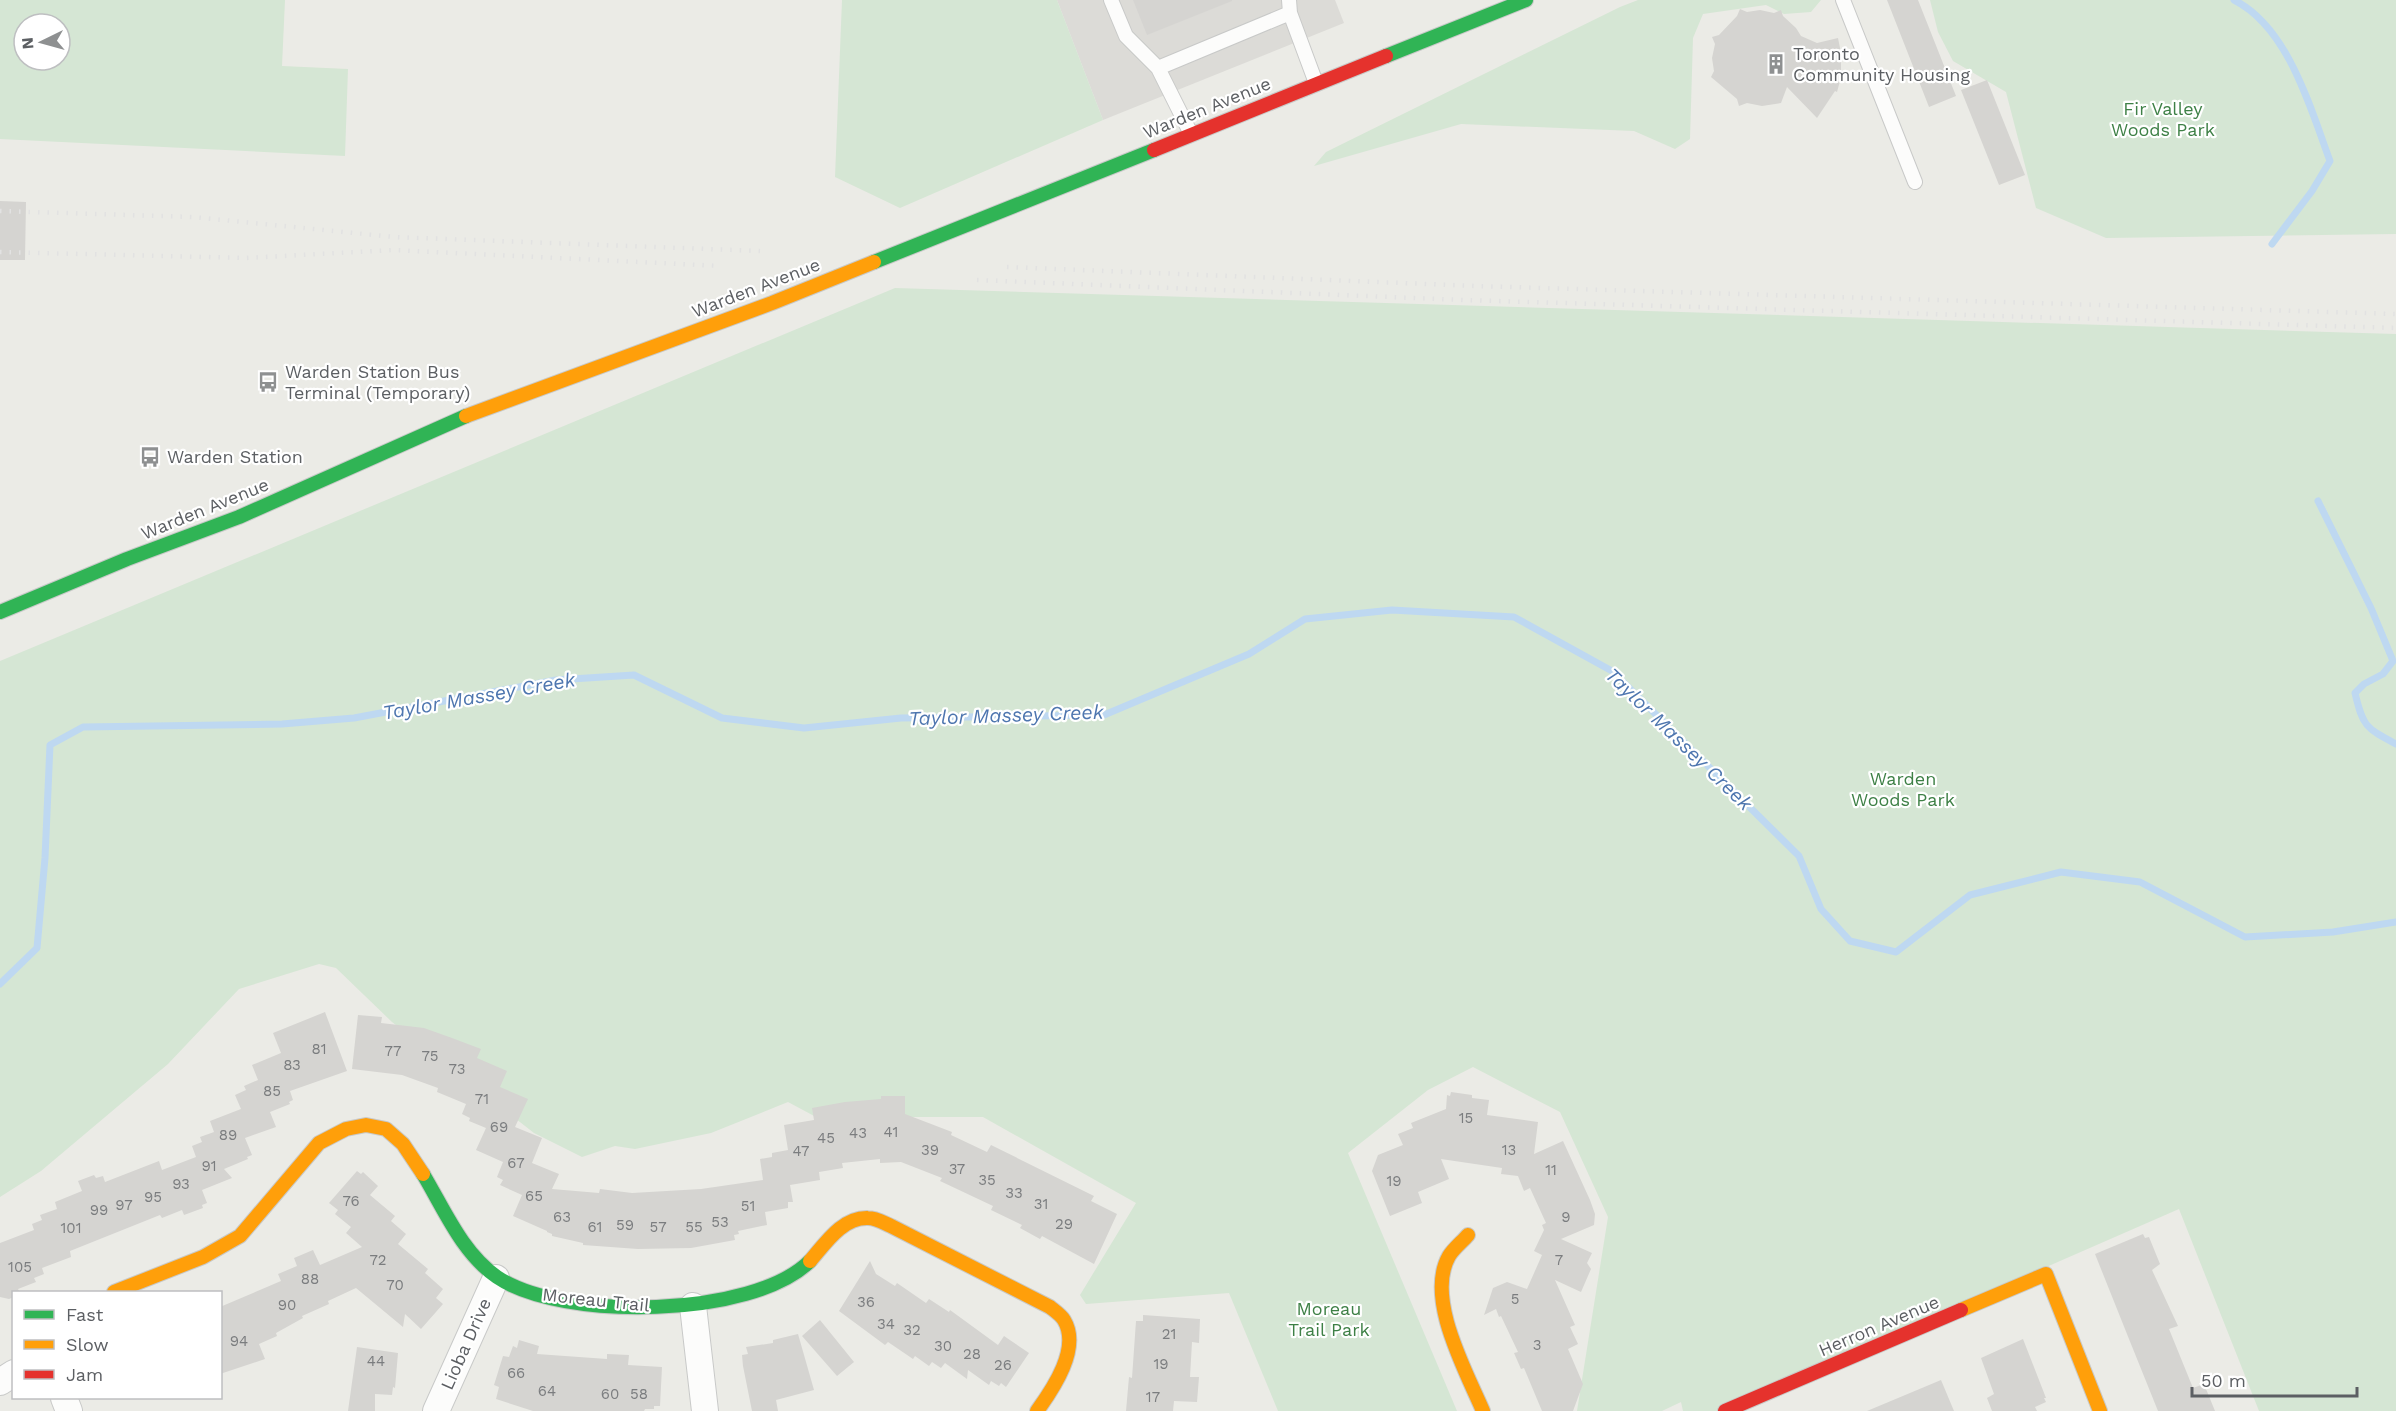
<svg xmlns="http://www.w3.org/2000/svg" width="2396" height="1411" font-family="'Work Sans',sans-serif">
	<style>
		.industrial { fill: #dcdbd7 }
		.green { fill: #d5e6d4; fill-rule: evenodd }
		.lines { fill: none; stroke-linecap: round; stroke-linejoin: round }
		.stream { stroke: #bed8f1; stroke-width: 7 }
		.building { fill: #d5d4d1 }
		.lane-casing { stroke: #c8c9c8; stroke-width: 16 }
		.street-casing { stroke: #c8c9c8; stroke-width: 28 }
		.fast-casing { stroke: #c8c9c8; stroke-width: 16 }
		.slow-casing { stroke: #c8c9c8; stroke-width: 16 }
		.jam-casing { stroke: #c8c9c8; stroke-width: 16 }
		.lane { stroke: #fcfcfb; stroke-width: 14 }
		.street { stroke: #fcfcfb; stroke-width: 26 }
		.fast { stroke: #30b455; stroke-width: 14 }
		.slow { stroke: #ff9f0a; stroke-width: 14 }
		.jam { stroke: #e5322d; stroke-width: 14 }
		.rail { stroke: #e2e2e2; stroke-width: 4.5; stroke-dasharray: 1.5 8; stroke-linecap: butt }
		.labels { text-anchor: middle; stroke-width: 4.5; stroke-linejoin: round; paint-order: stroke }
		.number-label { font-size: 15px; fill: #7b7d7f }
		.poi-label { font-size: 18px; fill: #5c5f63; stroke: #fff; text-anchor: start }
		.street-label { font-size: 18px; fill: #5c5f63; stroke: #fff }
		.park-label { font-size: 18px; fill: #3e8046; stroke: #fff }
		.water-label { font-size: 20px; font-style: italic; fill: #4e76af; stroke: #fff }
	</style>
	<rect width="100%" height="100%" fill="#ebebe6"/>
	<path class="industrial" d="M1057,0H1335L1344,23L1103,120Z"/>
	<path class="green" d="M0,0H285L282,66L348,69L345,156L0,139ZM24,24H60V60H24Z
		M842,0H1057L1103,120L900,208L835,177Z
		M1638,0H1821L1811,12L1784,14L1766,5L1703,14L1693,38L1690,139L1675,149L1634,131L1461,124L1314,166L1326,152L1620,7Z
		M1930,0H2396V234L2106,238L2036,208L2006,92L1953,61L1938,32Z
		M895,288L2396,334V1411H2259L2179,1209L1717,1411H1683L1681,1402L1662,1411H1577L1608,1217L1560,1112L1473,1067L1428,1090L1348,1153L1457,1411H1278L1229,1293L1086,1304L1080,1295L1136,1203L983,1117H816L788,1102L711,1133L635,1149L615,1146L582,1157L534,1133L392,1022L336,968L319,964L239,989L168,1064L41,1171L0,1197V661Z"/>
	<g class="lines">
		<path class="stream" d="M2234,0C2288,27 2310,107 2330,161L2312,191L2272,244
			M2318,501L2371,608L2393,661L2383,674L2364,684L2355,693C2363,727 2366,728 2396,744
			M0,984L37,948L45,858L50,745L83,727L282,724L354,718L556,680L634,675L722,718L804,728L901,718L1104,715L1249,654L1305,619L1392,610L1514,617L1612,671L1799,856L1821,909L1850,941L1896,952L1970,895L2061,872L2140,882L2245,937L2333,932L2396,922"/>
	</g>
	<path class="building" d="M1133,0H1232V1L1147,35Z
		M1887,0H1918L1956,96L1929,107Z
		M1740,9L1747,12L1760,10L1774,13L1781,10L1783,16L1796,28L1801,36L1817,43L1838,38L1841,53V70H1843L1837,92L1835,91L1817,118L1787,87L1781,103L1762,106L1747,103L1739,106L1737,99L1711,77L1714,71L1712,58L1715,44L1712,37L1719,35L1737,16Z
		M1987,80L2025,175L1999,185L1961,90Z
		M0,201L26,202L25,260H0Z
		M325,1012L347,1071L290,1091L293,1100L289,1102L290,1104L270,1112L276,1127L245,1138L252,1155L247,1157L248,1159L224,1169L232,1178L202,1190L207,1203L202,1205L203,1208L184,1215L182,1210L162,1218L160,1215L70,1251L71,1257L42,1268L44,1274L34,1278L36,1282L18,1289L20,1293H14V1297L9,1299L0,1297V1243L34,1230L32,1224L42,1220L40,1215L57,1209L55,1202L82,1191L78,1181L94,1175L96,1178L103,1176L105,1182L159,1161L162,1170L196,1157L192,1146L202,1142L200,1137L214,1132L210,1121L241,1109L235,1095L246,1090L244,1086L258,1080L252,1065L281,1053L273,1033Z
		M358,1015L382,1017L381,1023L424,1028L452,1038L481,1049L477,1058L507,1071L500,1087L528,1099L515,1127L542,1138L532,1163L559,1174L552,1189L599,1193L600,1189L632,1193L701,1189L763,1180L760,1159L772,1157V1153L788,1150L784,1125L814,1120L812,1108L845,1102L881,1099V1096H905V1114L952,1132L951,1135L987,1152L991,1145L1094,1196L1091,1201L1117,1214L1094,1264L1042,1236L1040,1239L1020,1228L1022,1225L991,1210L993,1206L940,1181L942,1178L901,1162L880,1163V1159L842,1163L843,1168L819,1172L820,1180L790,1185L793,1202H788V1208L765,1212L767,1225L738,1231L739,1234L734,1235L735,1240L691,1248L638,1249L583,1245V1243L552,1236V1234L547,1232V1231L513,1216L522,1195L500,1185L503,1180L497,1177L503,1162L476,1150L486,1128L469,1121L470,1118L462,1114L466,1104L437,1092L438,1088L402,1075L352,1069Z
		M1451,1092L1472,1095V1098L1489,1100L1487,1115L1538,1122L1534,1154L1563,1141L1590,1200L1595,1214L1594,1225L1561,1239L1592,1253L1587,1263L1591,1269L1581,1292L1555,1280L1575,1325L1570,1327L1578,1344L1568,1349L1583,1384L1573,1411H1542L1524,1368L1521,1369L1514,1353L1518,1352L1501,1316L1499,1317L1496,1309L1484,1315L1493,1288L1507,1282L1527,1289L1542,1255L1534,1251L1544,1230L1542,1225L1546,1223L1530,1188L1524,1191L1518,1176L1501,1174L1502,1168L1441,1159L1449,1179L1418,1192L1422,1203L1390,1216L1372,1171L1378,1155L1403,1145L1398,1134L1413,1128L1411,1123L1446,1109L1447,1095L1450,1096Z
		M357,1171L361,1174L363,1172L378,1186L370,1195L395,1216L391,1221L406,1234L398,1244L428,1269L425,1273L443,1289L436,1298L443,1304L421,1329L405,1314L403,1327L356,1288L328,1301L329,1304L302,1316L303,1318L276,1333L277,1336L259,1344L265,1359L220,1374V1307L281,1281L278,1274L297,1266L294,1258L313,1250L320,1265L362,1247L346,1233L351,1227L335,1214L338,1210L329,1203Z
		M2143,1234L2145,1238L2149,1237L2160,1264L2152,1270L2178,1326L2169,1329L2193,1388L2204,1384L2215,1411H2158L2131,1344L2095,1254Z
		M870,1261L876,1274L895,1286L897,1283L926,1303L929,1299L949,1312L950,1310L998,1345L1004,1336L1029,1353L1006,1387L1001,1383L999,1386L991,1381L989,1385L968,1370L967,1379L945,1363L941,1368L932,1362L929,1366L915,1356L913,1359L888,1342L885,1345L839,1311Z
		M1143,1315L1200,1319L1199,1343L1192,1342L1190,1377H1199L1197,1402L1174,1401L1173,1411H1126L1129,1377L1132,1378L1136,1321H1143Z
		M820,1320L854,1362L837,1376L802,1336Z
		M798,1334L814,1390L776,1400L778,1411H752L743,1366L742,1355L748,1354L746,1347L773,1343V1340Z
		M2023,1339L2046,1398H2044L2046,1402L2035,1407L2037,1411H1992L1987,1398L1994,1394L1981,1358Z
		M519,1340L539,1346L537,1354L607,1359V1354L629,1355L628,1365L662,1367L660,1406H654V1409H645L644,1411H533L496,1399L499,1387L494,1385L503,1356L509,1357L513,1346L517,1348Z
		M357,1347L398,1353L395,1388L393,1387L392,1395L375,1394V1411H348Z
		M1941,1380L1954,1411H1867Z"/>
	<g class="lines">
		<g class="lane-casing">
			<path id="lane" d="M1111,0L1126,36L1158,68L1191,134
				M1289,0L1290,13L1316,83
				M1843,0L1915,182
				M1158,68L1290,13"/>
		</g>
		<g class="street-casing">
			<path id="street" d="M693,1306L705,1411
				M0,1382L14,1373
				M64,1398L69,1411
				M436,1411L496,1278"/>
		</g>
		<g class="fast-casing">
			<path id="fast" d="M1386,56L1526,0
				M874,262L1154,150
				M0,612L127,559L239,517L466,416
				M423,1174C444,1209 462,1253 497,1277C562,1321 753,1318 810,1261"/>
		</g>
		<g class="slow-casing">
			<path id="slow" d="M466,416L772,303L874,262
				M1468,1235C1462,1242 1454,1248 1449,1256C1425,1298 1466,1371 1483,1411
				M810,1261C825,1244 842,1217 868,1218C876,1218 884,1223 891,1226L1050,1307C1055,1311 1061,1315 1064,1320C1081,1348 1053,1389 1037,1411
				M114,1292L203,1257L240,1236L319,1143L346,1129L366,1125L386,1129L403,1144L423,1174
				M1961,1310L2046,1274L2100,1411"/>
		</g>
		<g class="jam-casing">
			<path id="jam" d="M1154,150L1386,56
				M1725,1411L1961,1310"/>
		</g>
		<use href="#lane" class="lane"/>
		<use href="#street" class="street"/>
		<use href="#fast" class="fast"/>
		<use href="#slow" class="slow"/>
		<use href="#jam" class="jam"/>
		<path class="rail" d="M0,211L193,217L394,237L760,251
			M0,252L246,258L393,250L721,266
			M1007,267L1476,286L2396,314
			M977,280L1463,300L2396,328"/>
	</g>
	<defs>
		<g id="building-bare" transform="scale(1.62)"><path d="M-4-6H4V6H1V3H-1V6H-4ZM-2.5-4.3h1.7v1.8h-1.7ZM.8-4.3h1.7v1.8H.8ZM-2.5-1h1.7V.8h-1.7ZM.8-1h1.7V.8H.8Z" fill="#8e9091" stroke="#fff" stroke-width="2.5" paint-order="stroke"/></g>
		<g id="bus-bare" transform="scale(1.62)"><path d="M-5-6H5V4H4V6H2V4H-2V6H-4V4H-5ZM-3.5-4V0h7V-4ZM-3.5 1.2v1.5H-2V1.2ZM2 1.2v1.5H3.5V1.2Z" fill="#8e9091" stroke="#fff" stroke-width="2.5" paint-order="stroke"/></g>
	</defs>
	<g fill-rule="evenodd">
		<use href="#building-bare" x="1776" y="64"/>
		<use href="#bus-bare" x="268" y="382"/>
		<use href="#bus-bare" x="150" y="457"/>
	</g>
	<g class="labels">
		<g class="number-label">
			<text x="319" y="1054">81</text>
			<text x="393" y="1056">77</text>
			<text x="430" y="1061">75</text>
			<text x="292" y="1070">83</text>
			<text x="457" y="1074">73</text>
			<text x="272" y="1096">85</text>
			<text x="482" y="1104">71</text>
			<text x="1466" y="1123">15</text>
			<text x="499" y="1132">69</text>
			<text x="891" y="1137">41</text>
			<text x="858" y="1138">43</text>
			<text x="228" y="1140">89</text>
			<text x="826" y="1143">45</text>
			<text x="930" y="1155">39</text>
			<text x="1509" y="1155">13</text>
			<text x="801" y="1156">47</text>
			<text x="516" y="1168">67</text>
			<text x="209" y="1171">91</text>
			<text x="957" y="1174">37</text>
			<text x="1551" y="1175">11</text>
			<text x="987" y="1185">35</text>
			<text x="1394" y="1186">19</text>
			<text x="181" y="1189">93</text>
			<text x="1014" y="1198">33</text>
			<text x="534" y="1201">65</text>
			<text x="153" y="1202">95</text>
			<text x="351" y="1206">76</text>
			<text x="1041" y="1209">31</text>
			<text x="124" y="1210">97</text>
			<text x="748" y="1211">51</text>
			<text x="99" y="1215">99</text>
			<text x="562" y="1222">63</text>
			<text x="1566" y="1222">9</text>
			<text x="720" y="1227">53</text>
			<text x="1064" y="1229">29</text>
			<text x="625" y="1230">59</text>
			<text x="595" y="1232">61</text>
			<text x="658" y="1232">57</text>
			<text x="694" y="1232">55</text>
			<text x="71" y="1233">101</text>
			<text x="378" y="1265">72</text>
			<text x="1559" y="1265">7</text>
			<text x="20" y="1272">105</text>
			<text x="310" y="1284">88</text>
			<text x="395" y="1290">70</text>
			<text x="1515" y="1304">5</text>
			<text x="866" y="1307">36</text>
			<text x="287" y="1310">90</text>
			<text x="886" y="1329">34</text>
			<text x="912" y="1335">32</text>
			<text x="1169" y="1339">21</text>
			<text x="239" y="1346">94</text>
			<text x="1537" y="1350">3</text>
			<text x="943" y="1351">30</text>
			<text x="972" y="1359">28</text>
			<text x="376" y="1366">44</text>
			<text x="1161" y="1369">19</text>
			<text x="1003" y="1370">26</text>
			<text x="516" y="1378">66</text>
			<text x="547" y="1396">64</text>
			<text x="610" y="1399">60</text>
			<text x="639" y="1399">58</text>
			<text x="1153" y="1402">17</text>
		</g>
		<g class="poi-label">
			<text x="1793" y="60">Toronto<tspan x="1793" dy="21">Community Housing</tspan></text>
			<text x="285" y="378">Warden Station Bus<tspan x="285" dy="21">Terminal (Temporary)</tspan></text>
			<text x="167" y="463">Warden Station</text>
		</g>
		<g class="street-label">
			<text transform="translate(1207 108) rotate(-22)" y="6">Warden Avenue</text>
			<text transform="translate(756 288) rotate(-21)" y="6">Warden Avenue</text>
			<text transform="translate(205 509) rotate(-22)" y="6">Warden Avenue</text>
			<text transform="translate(596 1300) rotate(6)" y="6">Moreau Trail</text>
			<text transform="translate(1879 1326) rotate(-23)" y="6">Herron Avenue</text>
			<text transform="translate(466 1344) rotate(-66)" y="6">Lioba Drive</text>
		</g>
		<g class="park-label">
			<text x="2163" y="115">Fir Valley<tspan x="2163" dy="21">Woods Park</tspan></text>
			<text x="1903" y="785">Warden<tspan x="1903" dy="21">Woods Park</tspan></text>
			<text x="1329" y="1315">Moreau<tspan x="1329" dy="21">Trail Park</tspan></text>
		</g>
		<g class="water-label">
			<text transform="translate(479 696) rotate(-10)" y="7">Taylor Massey Creek</text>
			<text transform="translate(1006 715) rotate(-2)" y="7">Taylor Massey Creek</text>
			<text transform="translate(1679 739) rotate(44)" y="7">Taylor Massey Creek</text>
		</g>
	</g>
	<rect x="12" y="1291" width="210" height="108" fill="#ffffff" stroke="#bebfc1" stroke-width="1.5"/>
	<rect x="24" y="1310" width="30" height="9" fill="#30b455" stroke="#bebfc1" stroke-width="1.5"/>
	<text x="66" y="1321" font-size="18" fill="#5c5f63">Fast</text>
	<rect x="24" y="1340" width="30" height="9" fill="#ff9f0a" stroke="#bebfc1" stroke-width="1.5"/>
	<text x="66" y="1351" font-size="18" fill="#5c5f63">Slow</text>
	<rect x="24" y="1370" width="30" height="9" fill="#e5322d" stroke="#bebfc1" stroke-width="1.5"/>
	<text x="66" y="1381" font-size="18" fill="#5c5f63">Jam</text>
	<g transform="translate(42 42) rotate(265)"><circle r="28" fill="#ffffff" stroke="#bebfc1" stroke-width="1.5"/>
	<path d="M0-4.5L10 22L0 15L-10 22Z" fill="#8e9091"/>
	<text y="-9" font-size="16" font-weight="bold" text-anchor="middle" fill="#5c5f63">N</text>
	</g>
	<path d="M2192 1387v9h165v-9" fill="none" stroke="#5c5f63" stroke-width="3"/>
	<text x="2201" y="1387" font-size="18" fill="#5c5f63" stroke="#ffffff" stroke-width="4.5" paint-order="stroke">50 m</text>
</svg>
